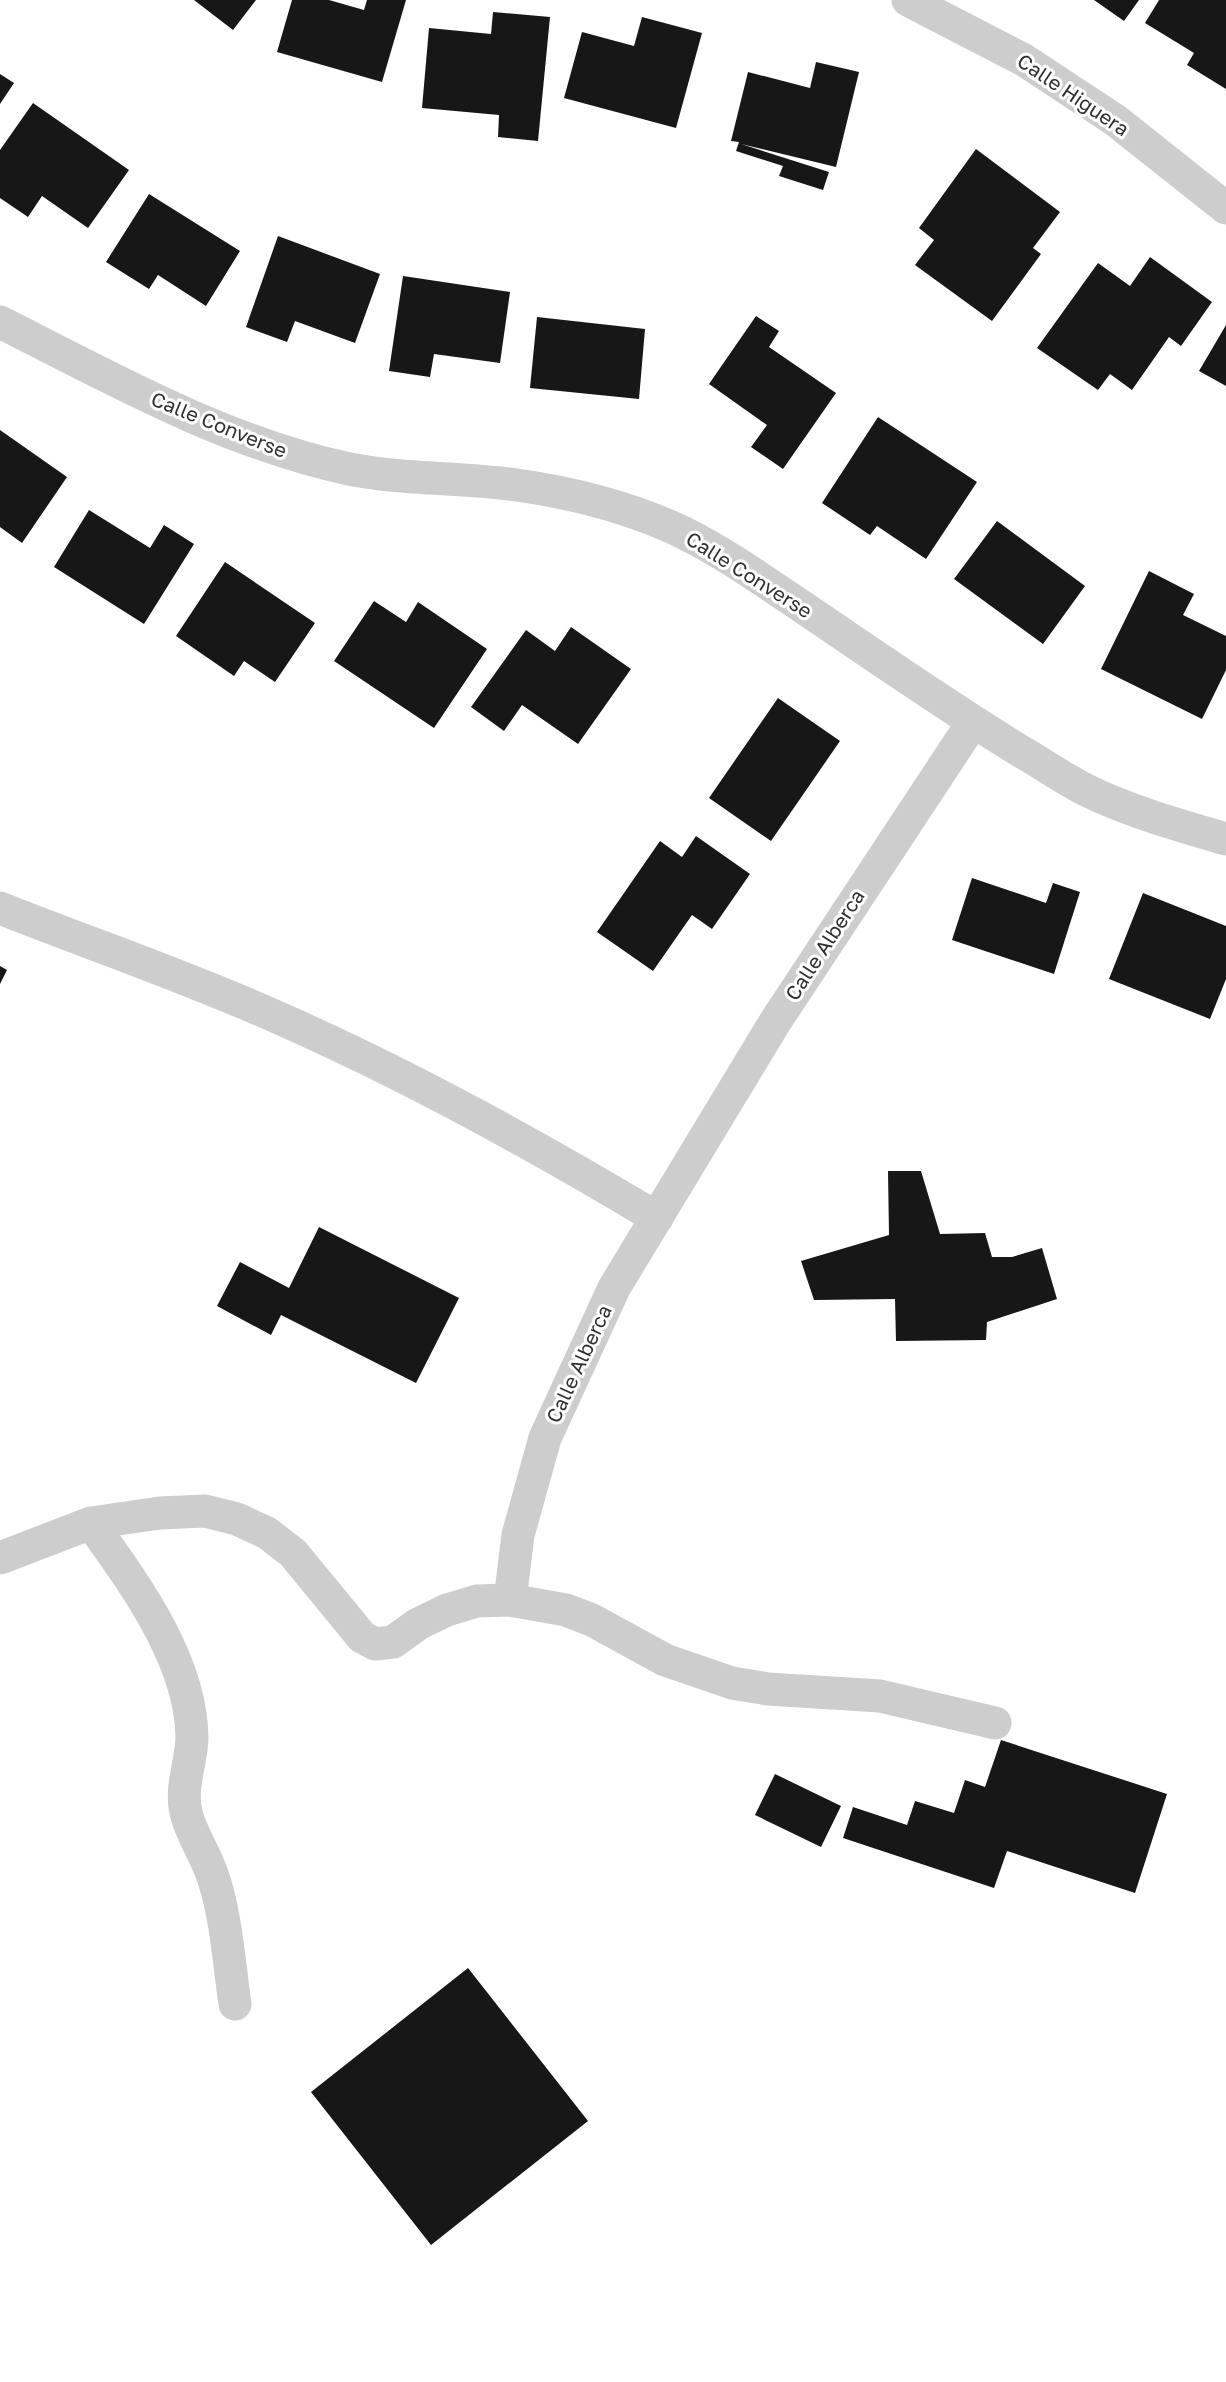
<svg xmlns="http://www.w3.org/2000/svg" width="1226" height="2382" font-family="'Golos Text',sans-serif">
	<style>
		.building { fill: #171717 }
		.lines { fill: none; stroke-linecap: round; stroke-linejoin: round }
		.minor { stroke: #cdcdcd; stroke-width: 33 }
		.labels { text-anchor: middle; stroke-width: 6; stroke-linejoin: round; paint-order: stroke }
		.street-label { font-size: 20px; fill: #303030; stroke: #fff }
	</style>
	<rect width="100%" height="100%" fill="#fff"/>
	<path class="building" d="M194,0H256L233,30Z
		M292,0H329L364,10L367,0H406L382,82L277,52Z
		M1094,0H1139L1124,21Z
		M1159,0H1226V89L1187,65L1194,53L1145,23Z
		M493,12L550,17L538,141L498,137L499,115L422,108L429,28L491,34Z
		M642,17L702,33L676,128L564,98L582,32L634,46Z
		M816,62L859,72L836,167L741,144L829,172L823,190L779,176L783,166L736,151L739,142L731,141L748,72L810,88Z
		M0,74L14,83L0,104Z
		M33,103L129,170L88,228L42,196L28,217L0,198V150Z
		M976,149L1060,212L1033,248L1041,254L992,321L915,265L934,240L919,228Z
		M149,194L240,251L206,306L158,275L149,289L106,262Z
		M278,236L380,274L355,343L295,321L287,342L246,327Z
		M1150,257L1212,302L1181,346L1169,337L1132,390L1110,374L1098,390L1037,348L1098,263L1130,286Z
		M403,276L510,292L500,363L434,354L430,377L389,371Z
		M756,316L779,331L769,347L836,393L783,469L751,447L767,425L709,384Z
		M537,317L645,329L639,399L530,388Z
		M1226,325V386L1199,371Z
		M878,417L977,482L926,559L877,526L870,535L822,503Z
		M0,430L67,477L22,543L0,527Z
		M89,510L150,548L164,525L194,544L144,624L54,567Z
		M997,521L1085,586L1043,644L954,579Z
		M225,562L315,623L275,682L244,661L234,676L176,636Z
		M1149,571L1194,594L1183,615L1226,636V670L1202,719L1101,669Z
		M374,601L406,622L418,602L487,649L434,728L334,661Z
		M571,627L631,669L578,744L522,705L504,731L471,707L526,630L555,651Z
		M778,698L840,741L771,841L709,798Z
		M696,836L750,874L712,929L692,915L653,971L597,932L660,841L682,857Z
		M972,878L1046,903L1053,883L1080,892L1054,974L952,940Z
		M1143,893L1226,926V979L1210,1019L1109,979Z
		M0,966L7,970L0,984Z
		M888,1171H921L940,1234L985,1233L992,1257H1012L1042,1248L1057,1299L987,1322L986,1340L896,1341L895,1299L814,1300L801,1261L889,1235Z
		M319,1227L459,1298L416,1383L281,1315L271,1335L217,1306L240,1262L289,1288Z
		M1001,1740L1167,1794L1135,1893L1007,1851L994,1888L843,1838L853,1807L907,1825L915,1801L954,1813L965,1780L985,1787Z
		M775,1774L841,1806L821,1847L755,1815Z
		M468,1968L588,2121L431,2245L311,2092Z"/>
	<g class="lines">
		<path class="minor" d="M908,0L1024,60L1115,120L1226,208
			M0,322C113,379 224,442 349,469C404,480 461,477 517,485C573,493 629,507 680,531C725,553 765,582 807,610C878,658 948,707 1022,752C1043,764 1064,779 1086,790C1131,812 1178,825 1226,839
			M0,908C93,945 188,977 279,1018C410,1076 534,1144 657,1218
			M91,1523C134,1583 192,1661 192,1739C191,1764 179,1790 187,1816C192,1835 205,1854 212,1874C226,1913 229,1963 235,2004
			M0,1558L91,1523L160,1513L205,1511L237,1519L267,1533L293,1553L362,1637L375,1644L393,1642L418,1624L447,1610L477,1601L510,1600L566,1610L592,1620L665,1660L732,1683L768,1689L880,1696L995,1723
			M510,1600L518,1535L545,1438L614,1288L775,1022L973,722"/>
	</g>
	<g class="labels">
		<g class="street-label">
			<text transform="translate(1073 95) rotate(34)" y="7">Calle Higuera</text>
			<text transform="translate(219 425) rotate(22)" y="7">Calle Converse</text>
			<text transform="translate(749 575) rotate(32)" y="7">Calle Converse</text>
			<text transform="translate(825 945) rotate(-57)" y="7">Calle Alberca</text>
			<text transform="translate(579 1364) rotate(-65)" y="7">Calle Alberca</text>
		</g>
	</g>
</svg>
